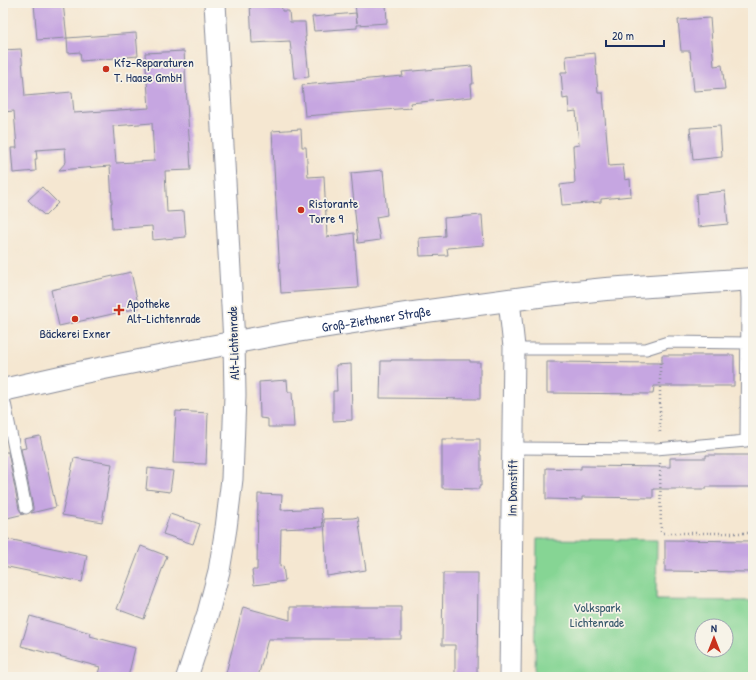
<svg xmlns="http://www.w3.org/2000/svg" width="756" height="680" font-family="'Patrick Hand',sans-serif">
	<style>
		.green { fill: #86d594; stroke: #508279; fill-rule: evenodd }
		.building { fill: #c6a6e1; fill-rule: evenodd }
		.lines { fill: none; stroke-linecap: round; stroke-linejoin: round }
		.service-casing { stroke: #888b98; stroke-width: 13 }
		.minor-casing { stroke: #888b98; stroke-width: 23 }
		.tertiary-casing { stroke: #888b98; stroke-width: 24 }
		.path { stroke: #888b98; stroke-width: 2.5; stroke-dasharray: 1 3; stroke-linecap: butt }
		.service { stroke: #fff; stroke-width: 11 }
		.minor { stroke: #fff; stroke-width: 21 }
		.tertiary { stroke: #fff; stroke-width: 22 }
		.poi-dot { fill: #c8321e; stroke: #f7f3e8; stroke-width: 1.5 }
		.labels { text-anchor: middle; stroke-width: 3.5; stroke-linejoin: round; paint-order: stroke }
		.poi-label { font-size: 13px; fill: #1b2f5e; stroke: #f7f3e8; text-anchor: start }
		.street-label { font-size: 13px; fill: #1b2f5e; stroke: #f7f3e8 }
		.park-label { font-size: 13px; fill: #36586c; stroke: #f7f3e8 }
	</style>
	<rect width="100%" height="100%" fill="#f7f3e8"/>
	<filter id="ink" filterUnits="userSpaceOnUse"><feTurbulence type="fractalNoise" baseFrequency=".025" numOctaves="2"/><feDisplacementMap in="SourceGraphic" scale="8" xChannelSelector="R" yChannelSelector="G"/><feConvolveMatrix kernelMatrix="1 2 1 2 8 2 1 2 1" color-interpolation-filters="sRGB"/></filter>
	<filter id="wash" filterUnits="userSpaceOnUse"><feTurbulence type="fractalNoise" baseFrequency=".012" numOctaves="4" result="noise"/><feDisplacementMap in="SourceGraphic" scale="16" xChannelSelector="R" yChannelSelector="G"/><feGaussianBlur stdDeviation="0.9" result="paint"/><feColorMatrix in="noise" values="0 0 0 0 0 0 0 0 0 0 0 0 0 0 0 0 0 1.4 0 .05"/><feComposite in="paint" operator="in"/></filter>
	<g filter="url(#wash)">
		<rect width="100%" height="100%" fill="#f5e7d1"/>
		<path class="green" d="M537,539L657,540L656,600L753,601V677H535ZM702,626H726V650H702Z"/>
		<g id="blocks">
			<path class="building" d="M34,3H63L67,38L136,33L138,56L81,61L80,52L68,53L67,38L37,40Z
				M250,3H281L282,11H289L290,22H305L306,37H305L309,77L294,78L290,41L252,43Z
				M355,3H386L387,23L357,25V28L314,31L312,17L356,13L357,23Z
				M710,18L714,66L722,65L725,89L694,91L690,51H681L678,20Z
				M21,49L25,96L72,92L74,113L149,108L145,53L184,51L191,170L165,171L167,212L184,211L186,237L153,240L152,226L112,229L111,203H112L110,166L59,170L66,162L65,148L36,150L37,159H35L36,171L13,173L11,148H17L14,111L3,112V50ZM152,123L154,161L116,163L113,126Z
				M595,53L598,93H603L609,166L623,165L625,180L630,179L631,196L601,199V202L562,205L560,185L575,183L573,146L579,145L576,111L569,112L568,98L563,99L561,72H567L566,56Z
				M472,66L473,84H471L472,97L410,103L411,108L305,116L302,85L403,76L402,72Z
				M720,126L722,157L693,160L690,128Z
				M301,129L302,147H306L308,177L324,176L327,237L354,233L358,288L281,293L272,131Z
				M383,170L387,215L376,217L380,240L358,243L351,173Z
				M42,187L58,203L45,216L28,200Z
				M725,191L728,224L698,227L696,194Z
				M482,215L484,245L447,248L448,255L420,256L419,238L445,236L444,218Z
				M131,272L139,308L59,326L51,290Z
				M662,355H734V386H654L653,394L547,393V362L662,363Z
				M391,360H470V362H480V399L380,398L381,361H391Z
				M351,364L352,420L333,421V391H337L336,365Z
				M287,380L288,392H292L294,427H268V419L260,418L259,382Z
				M176,411L208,413L206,464L173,463Z
				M40,436L56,507L31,513L33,510V507L21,449L26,448L24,439Z
				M442,439H480V455H481V486H479V489L442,488Z
				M3,452H8L19,509L21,512L24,514L3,519Z
				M706,455H753V487H706V489H653V498L582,497V500L546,499V468L581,469V466L670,467V458H706Z
				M74,458L112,464L102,522L62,515Z
				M148,468L173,471L170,492L146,489Z
				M258,494L282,495L281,510L321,508L323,527L281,529L280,567L283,566L285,581L254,585L252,570H257Z
				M170,514L200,524L193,544L163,534Z
				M358,517L366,570L327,576L324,519L353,518Z
				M3,538L87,555L82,582L3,566Z
				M665,540L753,541V572L665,571Z
				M141,546L167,556L144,619L117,609Z
				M443,573H478L477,677H455V645H442Z
				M243,607L290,620V607H401V639H268L258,677H225Z
				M30,616L91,633L90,636L135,648L128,677H97L100,667L21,646Z"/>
		</g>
	</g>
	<g filter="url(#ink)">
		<use href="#blocks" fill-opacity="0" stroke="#888b98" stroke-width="1"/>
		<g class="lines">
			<g class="service-casing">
				<path id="service" d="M514,349H646L668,342L747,343
					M3,393L26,508
					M513,448L656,449L746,441L747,299L746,280"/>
			</g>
			<g class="minor-casing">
				<path id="minor" d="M509,300L514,347L510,677
					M187,677L208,613L219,571L226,528L232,479L235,395L234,342L215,3"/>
			</g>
			<g class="tertiary-casing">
				<g id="tertiary">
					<path id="s1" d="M3,390L74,374L194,350L284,333L405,314L546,295L606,289L753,279"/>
				</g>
			</g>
			<path class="path" d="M660,359V434
				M660,463L661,533H753"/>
			<use href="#service" class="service"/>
			<use href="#minor" class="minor"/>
			<use href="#tertiary" class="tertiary"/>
		</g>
	</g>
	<g class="poi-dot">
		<circle cx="106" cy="69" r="4"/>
		<circle cx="301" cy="210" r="4"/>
		<path d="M117 304h4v4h4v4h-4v4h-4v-4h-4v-4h4z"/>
		<circle cx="75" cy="319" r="4"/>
	</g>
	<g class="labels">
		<g class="poi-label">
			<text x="114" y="67">Kfz-Reparaturen<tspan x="114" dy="15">T. Haase GmbH</tspan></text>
			<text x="309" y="208">Ristorante<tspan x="309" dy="15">Torre 9</tspan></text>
			<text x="127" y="308">Apotheke<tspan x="127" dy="15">Alt-Lichtenrade</tspan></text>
			<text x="75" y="338" text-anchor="middle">Bäckerei Exner</text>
		</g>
		<g class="street-label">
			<text dy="5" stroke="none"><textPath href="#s1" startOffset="380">Groß-Ziethener Straße</textPath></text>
			<text transform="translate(233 343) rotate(-92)" y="5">Alt-Lichtenrade</text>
			<text transform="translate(512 488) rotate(-89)" y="5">Im Domstift</text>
		</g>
		<g class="park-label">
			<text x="597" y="612">Volkspark<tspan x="597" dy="15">Lichtenrade</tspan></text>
		</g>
	</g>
	<rect width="756" height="680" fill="none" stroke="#f7f3e8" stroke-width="16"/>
	<g transform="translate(714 638)"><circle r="19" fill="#f7f3e8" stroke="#9fa5b1"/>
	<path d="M0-3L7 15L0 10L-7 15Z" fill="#c8321e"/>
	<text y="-6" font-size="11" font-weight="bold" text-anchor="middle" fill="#1b2f5e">N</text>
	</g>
	<path d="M606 40v6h58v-6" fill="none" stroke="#1b2f5e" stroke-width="2"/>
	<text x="612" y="40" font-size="12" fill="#1b2f5e" stroke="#f7f3e8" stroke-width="3" paint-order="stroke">20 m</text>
</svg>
